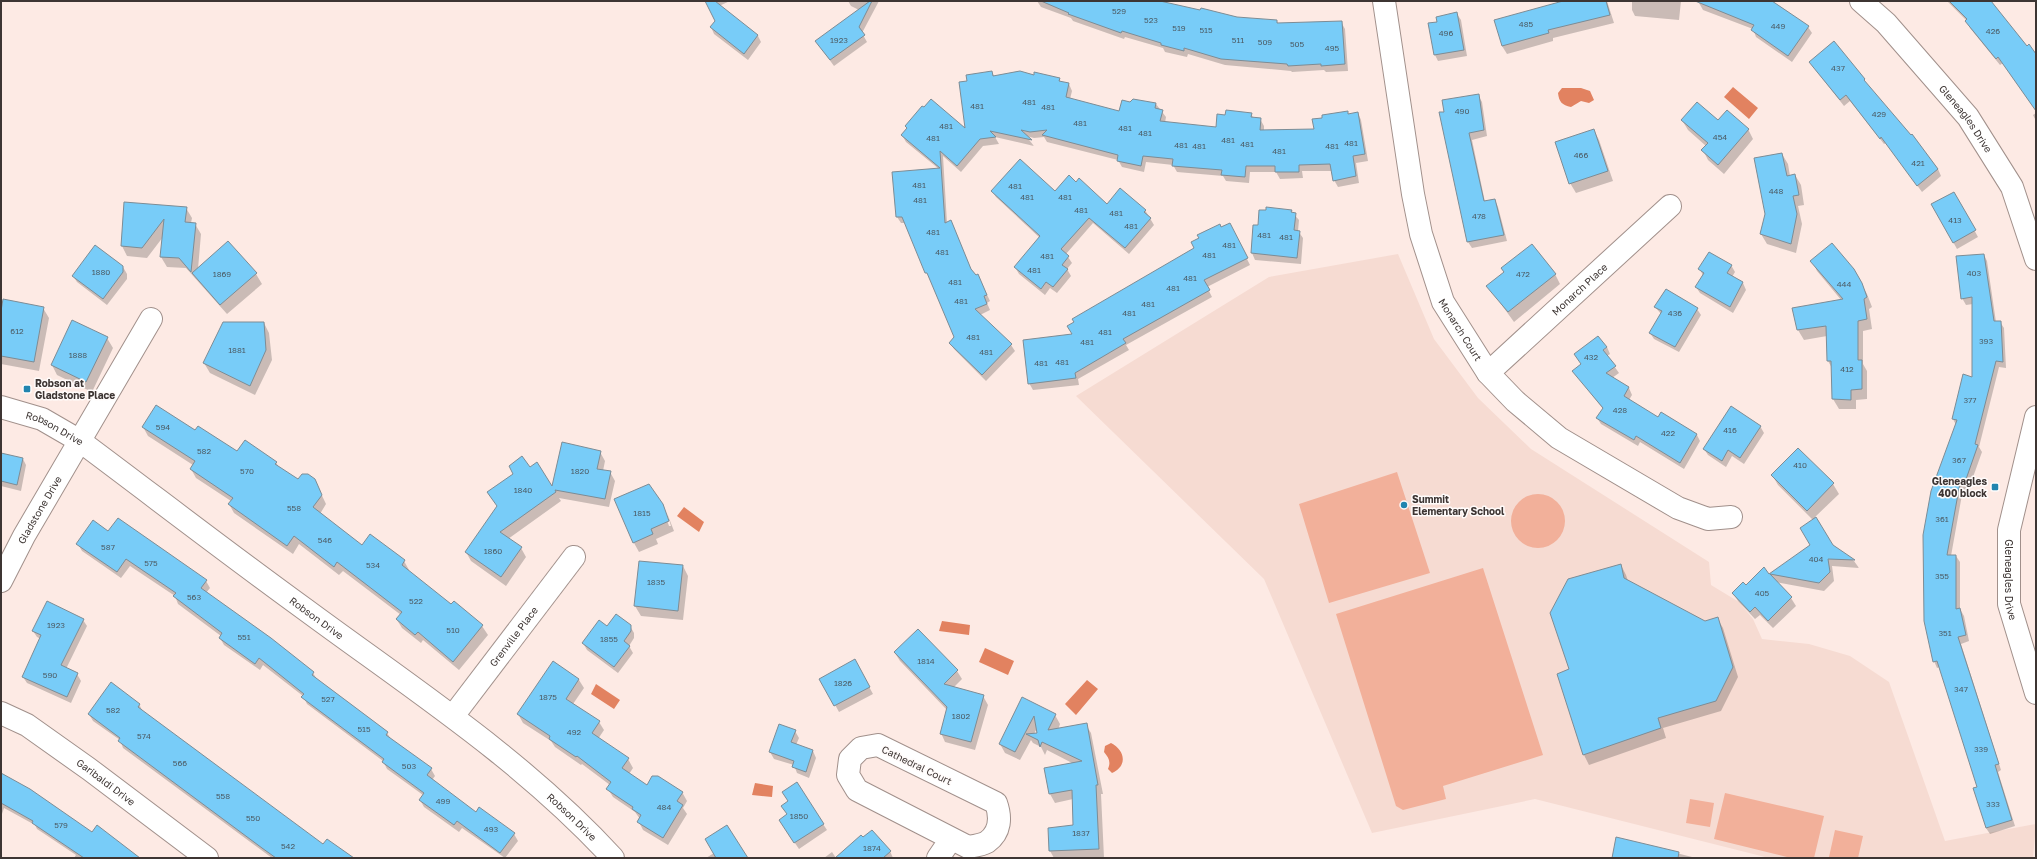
<svg xmlns="http://www.w3.org/2000/svg" width="2037" height="859" font-family="'Golos Text',sans-serif">
	<style>
		.built { fill: #f6dbd2 }
		.green { fill: #f2b09a }
		.water { fill: #e28260 }
		.shadow { fill: #0003; fill-rule: evenodd }
		.building { fill: #78ccf8; stroke: #7d8c95 }
		.lines { fill: none; stroke-linecap: round; stroke-linejoin: round }
		.minor-casing { stroke: #a1908b; stroke-width: 24 }
		.minor { stroke: #fff; stroke-width: 22 }
		.poi-dot { fill: #2285af; stroke: #fffbfa; stroke-width: 1.5 }
		.labels { text-anchor: middle; stroke-width: 3; stroke-linejoin: round; paint-order: stroke }
		.number-label { font-size: 8px; fill: #4c5b64 }
		.street-label { font-size: 10px; fill: #3d3533; stroke: #fffbfa }
		.poi-label { font-size: 10px; font-weight: bold; fill: #3d3533; stroke: #fffbfa; text-anchor: start }
	</style>
	<rect width="100%" height="100%" fill="#fdeae4"/>
	<path class="built" d="M1398,254L1434,339L1478,398L1531,449L1709,562L1711,585L1739,602L1753,619L1762,639L1809,644L1850,656L1889,682L1945,841L2036,824L2033,858H1769L1535,799L1372,833L1264,579L1076,396L1269,277Z"/>
	<path class="green" d="M1397,472L1430,573L1329,603L1299,504Z
		M1511 521a27 27 0 1 1 54 0a27 27 0 1 1-54 0Z
		M1483,568L1543,755L1443,786L1446,799L1403,810L1396,806L1336,614Z
		M1725,793L1824,816L1814,858H1791L1714,839Z
		M1690,799L1714,803L1710,827L1686,823Z
		M1835,830L1863,836L1858,858L1829,857Z"/>
	<path class="water" d="M1733,87L1758,108L1749,119L1724,97Z
		M1562,88H1581L1590,91L1594,100L1589,103L1581,101L1571,107C1562,105 1559,102 1558,93Z
		M684,507L704,522L699,532L677,516Z
		M942,621L970,625L969,635L939,631Z
		M985,648L1014,661L1008,675L979,662Z
		M1087,680L1098,689L1076,715L1065,704Z
		M596,684L620,700L614,709L591,694Z
		M1111,743C1125,750 1128,766 1112,773L1108,769C1111,762 1109,758 1104,752L1105,746Z
		M755,783L773,786L772,797L752,795Z"/>
	<path class="shadow" d="M706,1H730L719,6L758,36L761,42L748,60L714,34L711,27L716,21Z
		M848,1H879L862,33L867,42L834,66L820,47L859,10L851,6Z
		M1037,1H1165L1167,4L1237,18L1277,21L1278,24L1341,22L1345,29L1348,71L1326,72L1324,70L1292,72L1291,71L1225,65L1188,54L1187,57L1165,52L1163,48L1125,37L1124,39L1073,21L1071,18L1041,7Z
		M1558,1H1607L1614,23L1553,38V41L1507,54L1502,46L1559,3Z
		M1632,1H1681L1679,20L1635,16L1632,10Z
		M1700,1H1757L1808,27L1812,33L1792,62L1756,37L1753,29L1703,10L1699,3Z
		M1947,1H1989L2027,47L2036,55V111L2003,63L2000,65L1970,28L1967,21Z
		M1457,14L1461,20L1467,56L1438,61L1435,55L1438,23Z
		M1833,42L1868,86L1910,136L1912,135L1938,169L1941,176L1922,192L1886,143L1884,144L1850,101L1844,106L1814,68L1810,62Z
		M992,72L994,76H1034L1059,79L1061,82L1069,84L1072,91L1070,99L1120,112L1130,103L1156,104L1166,117L1165,123L1217,128L1226,116L1251,114L1254,119H1260L1264,126V131L1315,130L1347,112L1349,115L1358,113L1361,120L1368,161L1356,163L1359,183L1338,187L1334,180L1332,171H1302L1303,178L1280,179L1276,172H1250L1249,183L1226,181L1223,176L1177,172L1173,165L1146,162L1144,172L1122,167L1118,160L1047,142L1044,137L1034,138L1026,136L1034,146L995,137L999,144L983,146L961,172L943,156L947,223L951,221L954,228L973,274L981,282L990,301L987,303L990,310L980,315L1011,345L1015,351L986,381L954,349L950,343L955,338L906,223H901L897,217L939,169L906,142L902,135L966,130L968,81Z
		M1478,95L1482,102L1487,136L1472,140L1485,202L1495,200L1498,207L1507,241L1472,248L1468,242L1445,113Z
		M2036,113V121L2033,115Z
		M1682,120L1718,121L1748,129L1753,139L1724,174L1708,160L1703,150L1706,146L1688,130Z
		M1594,130L1599,140L1613,181L1576,193L1570,183Z
		M1782,154L1788,164L1790,176L1795,175L1801,185L1804,205L1798,206L1802,224L1796,253L1767,244L1761,234Z
		M1076,183L1107,205L1145,210L1154,225L1129,254L1093,223L1066,254L1072,263L1067,269L1071,276L1057,293L1050,288L1045,295L1019,274L1015,267L1040,238L996,197L992,191L1055,193Z
		M1954,193L1978,237L1957,249L1932,204Z
		M125,203L186,208L192,218L191,223L195,224L201,234L198,269L256,274L262,284L227,314L186,268L167,267L161,257L163,237L147,258L127,256L122,246Z
		M1291,211L1299,220L1298,231L1303,238L1301,264L1255,260L1252,253L1254,226H1259Z
		M1221,228L1233,231L1250,265L1207,287L1212,297L1126,345L1129,350L1078,379L1079,385L1033,390L1029,383L1074,335L1196,249L1201,238Z
		M1984,255L1987,261L1996,322H2000L2004,328L2006,368L1999,367L1979,447L1982,452L1968,491L1963,489L1951,556H1956L1960,562V609L1964,616L1969,641L1961,644L2001,770L1998,772L2015,826L1990,834L1986,828L1978,788L1940,667L1937,668L1934,661L1956,425L1953,419L1973,378V304L1966,305L1962,298Z
		M1812,261L1853,269L1867,294L1872,307L1869,309L1872,329L1863,331V364L1867,371V399L1856,400V409H1839L1833,399L1832,368L1828,361L1827,336L1804,340L1798,330L1793,309L1842,301L1817,271Z
		M1731,265L1735,272L1732,277L1743,283L1746,290L1733,313L1700,293L1696,287L1703,276L1700,269Z
		M123,267L127,274V279L107,305L77,282L73,276Z
		M1502,269L1555,274L1560,284L1514,322L1488,286L1505,273Z
		M1655,307L1697,309L1701,315L1679,352L1654,339L1650,333L1662,315Z
		M43,308L49,318L39,371L1,364V313Z
		M264,323L269,333L272,360L255,395L210,373L204,363Z
		M107,338L113,348L92,392L57,375L52,365Z
		M1607,347L1610,354L1607,356L1619,373L1612,378L1629,388L1632,395L1629,400L1658,418L1661,413L1697,435L1700,441L1684,469L1640,442L1638,446L1601,424L1597,418L1603,409L1573,371Z
		M1760,426L1764,433L1744,464L1732,456L1726,467L1708,455L1704,449Z
		M143,427L195,432L237,452L276,462L279,468L298,480L314,479L326,504L320,514L362,546L404,561L409,570L408,571L451,606L454,603L482,626L488,635L459,670L423,640L421,643L402,628L397,620L401,615L343,571L339,575L299,544L293,554L234,513L229,504L231,501L196,478L191,469L193,465L148,436Z
		M600,452L605,461L603,471L610,472L615,481L609,507L559,498L561,501L508,539L521,548L526,557L506,586L471,561L466,552L529,468L553,488Z
		M1,454L23,459L26,465L21,491L1,486Z
		M1772,475L1833,484L1839,494L1815,517L1832,546L1854,561L1859,568L1832,566L1834,581L1824,591L1776,582L1791,598L1796,606L1773,628L1760,615L1755,619L1738,601L1733,593L1769,575L1811,545L1813,520L1778,485Z
		M662,505L669,526H671L667,513L674,531L656,539L658,544L639,552L634,543Z
		M108,533L206,581L210,588L206,593L270,639L313,673L318,681L387,733L391,739L431,769L435,776L432,780L476,813L514,834L518,841L505,858L462,828L459,832L424,807L420,800L423,795L387,769L383,761L307,704L303,696L263,665L260,670L224,645L220,638L221,636L178,604L175,596L130,566L121,578L82,551L78,544Z
		M1621,565L1626,575L1628,581L1705,622L1717,618L1723,628L1738,677L1721,711L1663,728L1666,738L1589,765L1584,755L1558,674L1571,670Z
		M683,566L688,576L683,620L641,616L635,606Z
		M83,620L87,626L66,669L77,674L81,681L71,703L27,683L23,677L41,639L37,637L33,631Z
		M630,626L634,633V638L629,646L633,653L618,673L587,650L583,643L608,627Z
		M918,630L957,671L962,679L953,688L983,696L988,705L975,750L945,742L941,733L947,710L900,661L895,653Z
		M855,661L873,694L839,712L821,679Z
		M553,663L579,680L584,688L573,704L599,722L604,730L598,739L628,759L633,768L629,774L647,787L682,792L687,801L683,808L687,814L668,845L643,830L639,822L640,819L635,812L613,797L608,789L610,785L582,764L581,765L555,747L551,741L523,723L518,714Z
		M1022,698L1055,715L1060,724L1058,730L1086,725L1091,733L1103,794H1101L1104,858H1054L1050,851L1075,826L1073,799L1055,803L1050,794L1045,769L1074,764L1047,750L1045,755L1041,747L1033,743L1031,740L1020,760L1005,753L1000,744ZM1037,728L1038,733L1034,734Z
		M139,704L143,712L323,845L352,858H272L123,748L120,740L93,721L89,714Z
		M795,731L799,738L796,745L813,751L816,758L809,778L797,773L794,765L774,759L770,752Z
		M1,774L92,833L139,858H74L76,855L37,829L35,825L4,808L1,817Z
		M823,824L827,830L799,849L784,827Z
		M1617,838L1696,858H1613Z
		M890,851L893,858H837Z
		M832,852L836,858H824Z
		M714,853L747,858H706Z"/>
	<path class="building" d="M705,1H715L758,35L744,54L710,27L715,21Z
		M870,1H872L859,27L865,35L830,60L815,41Z
		M1041,1H1160L1200,10L1201,8L1237,17L1277,20V23L1342,21L1345,64L1321,66V64L1288,66L1287,64L1221,59L1184,48V51L1161,45V43L1122,31L1121,33L1068,14L1069,13Z
		M1563,1H1606L1610,15L1548,30L1549,33L1502,46L1494,20Z
		M1695,1H1772L1809,26L1788,56L1751,30L1754,25Z
		M1949,1H1991L2027,46L2029,44L2036,54V111L1998,57L1996,59L1965,21L1967,19Z
		M1457,12L1464,50L1434,55L1428,23L1437,22L1436,17Z
		M1834,41L1865,79L1864,80L1911,135L1912,134L1938,169L1917,186L1881,137L1880,139L1846,95L1840,100L1809,62Z
		M992,71L993,76L1020,71L1034,75V72L1060,78L1059,81L1069,83L1066,97L1119,111L1122,100L1130,102L1133,99L1156,103L1155,108L1163,110L1160,121L1216,127L1217,114L1225,115L1226,110L1252,113L1251,117L1261,118L1260,130L1314,129L1312,119L1322,118V115L1348,111V114L1358,112L1365,154L1353,156L1356,176L1333,181L1330,164L1299,165V172H1275V166H1246L1245,177L1221,175L1222,170L1172,166L1173,159L1143,156L1141,166L1117,161L1118,155L1042,135L1047,130L1030,132L1021,130L1032,140L990,131L996,137L980,139L957,166L940,151L945,223L951,220L971,269L976,275L978,274L987,295L984,296L987,304L975,309L1012,344L982,375L949,343L954,337L927,273H925L902,217H896L892,172L940,168L901,135L907,128L905,126L922,106L924,107L931,99L965,128L959,82L967,81L966,75Z
		M1479,94L1484,130L1469,133L1484,201L1495,199L1504,235L1467,242L1439,112H1444L1442,100Z
		M1697,102L1718,120L1727,110L1749,129L1718,165L1701,150L1708,143L1681,120Z
		M1594,129L1608,171L1569,184L1555,142Z
		M1782,153L1787,176L1795,174L1799,195L1793,196L1797,214L1791,244L1760,234L1765,214L1754,158Z
		M1020,159L1055,191L1069,175L1076,182L1079,178L1107,204L1120,188L1146,210L1144,212L1151,218L1125,248L1089,218L1061,249L1069,256L1062,265L1068,269L1053,287L1046,282L1041,289L1014,267L1040,236L991,191Z
		M1954,192L1976,230L1953,243L1931,204Z
		M124,202L187,207L185,222L196,223L191,272L179,258L160,257L164,219L142,248L121,246Z
		M1266,207L1292,210L1291,212L1296,213L1294,230L1300,231L1297,258L1251,253L1253,225H1258L1259,210H1266Z
		M1230,223L1248,258L1204,280L1210,290L1123,339L1126,343L1075,373L1076,378L1028,384L1023,340L1072,334L1067,326L1074,322L1072,319L1194,248L1191,242L1199,238L1197,235L1220,224L1221,227Z
		M228,241L257,273L220,305L192,273Z
		M1832,243L1854,269L1862,283L1867,297L1864,299L1867,319L1858,321V360H1862V389L1851,390V400L1832,399L1831,361H1827L1826,326L1797,330L1792,308L1843,299L1810,261Z
		M1532,244L1556,274L1508,312L1486,286L1504,272L1501,268Z
		M95,245L123,266V272L103,299L72,276Z
		M1709,252L1732,265L1727,273L1743,282L1730,307L1695,287L1704,273L1698,269Z
		M1984,254L1994,321H2001L2003,362L1996,361L1975,444L1978,445L1964,485L1960,483L1947,555H1956V609L1960,608L1966,635L1958,637L1999,764L1995,765L2012,820L1986,828L1973,788L1977,787L1937,661L1933,662L1924,621L1923,535L1931,491L1957,420L1952,419L1963,374L1972,377V297L1961,299L1956,256Z
		M1666,289L1698,308L1675,347L1649,333L1662,311L1654,307Z
		M3,299L44,307L34,362L1,356V311Z
		M72,320L108,337L86,382L51,365Z
		M223,322H264L266,350L250,386L203,363Z
		M1598,336L1607,347L1603,350L1616,366L1606,373L1629,387L1624,396L1658,417L1661,412L1697,434L1680,463L1636,436L1634,440L1596,418L1603,408L1572,371L1581,364L1574,354Z
		M156,405L195,430L198,426L237,451L245,440L277,462L275,464L298,479L302,474H308L315,479L322,495L313,507L362,545L370,534L405,560L402,565L451,604L454,601L483,625L453,662L418,632L415,635L396,619L402,612L337,562L334,567L294,536L287,546L228,504L233,498L190,469L195,461L142,427Z
		M1731,406L1761,426L1740,458L1728,450L1722,461L1703,449Z
		M562,442L601,451L597,469L611,471L605,499L555,490L556,492L500,532L522,547L501,577L465,552L497,506L487,492L513,474L509,466L522,456L530,467L537,462L552,486Z
		M1798,448L1834,483L1807,511L1771,475Z
		M1,453L23,458L17,485L1,481Z
		M649,484L663,504L669,521L651,529L653,534L633,543L614,499Z
		M1816,517L1833,545L1855,560L1828,559L1830,572L1819,583L1770,574L1792,597L1768,621L1755,607L1750,612L1732,593L1743,582L1746,585L1764,567L1769,574L1810,545L1800,528Z
		M118,518L207,580L201,588L271,638L314,672L312,675L388,732L386,735L432,768L427,775L476,812L479,807L515,833L500,853L457,821L454,825L419,800L424,793L382,762L384,759L301,697L304,694L259,658L255,664L219,638L222,633L173,596L176,593L126,559L117,572L76,544L93,520L108,531Z
		M639,561L683,565L678,611L634,606Z
		M1621,564L1624,578L1705,621L1718,617L1733,667L1716,701L1658,718L1661,728L1583,755L1557,674L1569,669L1550,613L1568,579Z
		M47,601L84,619L61,665L78,673L67,697L22,677L41,635L32,631Z
		M616,614L631,625V631L624,641L630,646L614,667L582,643L599,620L607,626Z
		M918,629L958,670L944,684L984,695L971,742L940,734L947,707L894,652Z
		M855,659L870,687L834,706L819,679Z
		M553,661L579,679L566,699L600,721L592,733L629,758L622,768L647,785L652,776H658L683,792L677,801L683,805L663,838L637,822L641,815L632,809L633,807L606,789L611,782L577,756L576,757L549,739L550,736L517,714Z
		M111,682L140,704L138,707L323,844L327,839L354,858H276L262,848L118,741L120,738L88,714Z
		M1022,697L1056,714L1048,730L1087,723L1098,785H1096L1099,849L1049,851L1048,828L1073,825L1072,790L1049,794L1044,768L1082,761L1042,742L1040,747L1038,740L1026,734L1037,733L1034,716L1015,752L999,744Z
		M779,724L796,730L791,742L813,750L806,772L792,767L794,761L769,752Z
		M1,773L30,789L92,832L97,825L140,858H84L32,823L33,821L1,803Z
		M797,782L824,824L794,843L779,820L787,814L781,806L788,801L782,792Z
		M727,825L748,858H716L705,839Z
		M872,830L891,851L883,858H835L861,835L863,837Z
		M1616,837L1679,852L1678,858H1612Z"/>
	<g class="lines">
		<g class="minor-casing">
			<g id="minor">
				<path id="s1" d="M1384,1L1413,194L1421,234L1443,302L1488,373L1515,401L1559,438L1678,508L1708,519L1731,517"/>
				<path id="s2" d="M1861,1L1886,23L1968,117L2012,187L2036,259"/>
				<path id="s3" d="M1488,373L1670,206"/>
				<path id="s4" d="M1,407L42,419L80,441C155,497 230,555 306,610C413,689 523,760 613,858"/>
				<path id="s5" d="M2036,417L2009,530V604L2036,693"/>
				<path id="s6" d="M1,581L24,536L151,319"/>
				<path id="s7" d="M1,713L27,725L89,769L207,858"/>
				<path id="s8" d="M453,716L574,557"/>
				<path d="M878,745L996,803C1001,817 1001,832 987,842C982,845 974,846 968,847L857,790L848,775L850,759L861,748Z"/>
				<path d="M938,858L951,839"/>
			</g>
		</g>
		<use href="#minor" class="minor"/>
	</g>
	<g class="poi-dot">
		<rect x="23" y="385" width="8" height="8" rx="2"/>
		<rect x="1991" y="483" width="8" height="8" rx="2"/>
		<circle cx="1404" cy="505" r="4"/>
	</g>
	<g class="labels">
		<g class="number-label">
			<text x="1119" y="14">529</text>
			<text x="1151" y="23">523</text>
			<text x="1526" y="27">485</text>
			<text x="1778" y="29">449</text>
			<text x="1179" y="31">519</text>
			<text x="1206" y="33">515</text>
			<text x="1993" y="34">426</text>
			<text x="1446" y="36">496</text>
			<text x="839" y="43">1923</text>
			<text x="1238" y="43">511</text>
			<text x="1265" y="45">509</text>
			<text x="1297" y="47">505</text>
			<text x="1332" y="51">495</text>
			<text x="1838" y="71">437</text>
			<text x="1029" y="105">481</text>
			<text x="977" y="109">481</text>
			<text x="1048" y="110">481</text>
			<text x="1462" y="114">490</text>
			<text x="1879" y="117">429</text>
			<text x="1080" y="126">481</text>
			<text x="946" y="129">481</text>
			<text x="1125" y="131">481</text>
			<text x="1145" y="136">481</text>
			<text x="1720" y="140">454</text>
			<text x="933" y="141">481</text>
			<text x="1228" y="143">481</text>
			<text x="1351" y="146">481</text>
			<text x="1247" y="147">481</text>
			<text x="1181" y="148">481</text>
			<text x="1199" y="149">481</text>
			<text x="1332" y="149">481</text>
			<text x="1279" y="154">481</text>
			<text x="1581" y="158">466</text>
			<text x="1918" y="166">421</text>
			<text x="919" y="188">481</text>
			<text x="1015" y="189">481</text>
			<text x="1776" y="194">448</text>
			<text x="1027" y="200">481</text>
			<text x="1065" y="200">481</text>
			<text x="920" y="203">481</text>
			<text x="1081" y="213">481</text>
			<text x="1116" y="216">481</text>
			<text x="1479" y="219">478</text>
			<text x="1955" y="223">413</text>
			<text x="1131" y="229">481</text>
			<text x="933" y="235">481</text>
			<text x="1264" y="238">481</text>
			<text x="1286" y="240">481</text>
			<text x="1229" y="248">481</text>
			<text x="942" y="255">481</text>
			<text x="1209" y="258">481</text>
			<text x="1047" y="259">481</text>
			<text x="1034" y="273">481</text>
			<text x="101" y="275">1880</text>
			<text x="1974" y="276">403</text>
			<text x="222" y="277">1869</text>
			<text x="1523" y="277">472</text>
			<text x="1190" y="281">481</text>
			<text x="955" y="285">481</text>
			<text x="1844" y="287">444</text>
			<text x="1173" y="291">481</text>
			<text x="961" y="304">481</text>
			<text x="1148" y="307">481</text>
			<text x="1129" y="316">481</text>
			<text x="1675" y="316">436</text>
			<text x="17" y="334">612</text>
			<text x="1105" y="335">481</text>
			<text x="973" y="340">481</text>
			<text x="1986" y="344">393</text>
			<text x="1087" y="345">481</text>
			<text x="237" y="353">1881</text>
			<text x="986" y="355">481</text>
			<text x="78" y="358">1888</text>
			<text x="1591" y="360">432</text>
			<text x="1062" y="365">481</text>
			<text x="1041" y="366">481</text>
			<text x="1847" y="372">412</text>
			<text x="1970" y="403">377</text>
			<text x="1620" y="413">428</text>
			<text x="163" y="430">594</text>
			<text x="1730" y="433">416</text>
			<text x="1668" y="436">422</text>
			<text x="204" y="454">582</text>
			<text x="1959" y="463">367</text>
			<text x="1800" y="468">410</text>
			<text x="247" y="474">570</text>
			<text x="580" y="474">1820</text>
			<text x="523" y="493">1840</text>
			<text x="294" y="511">558</text>
			<text x="642" y="516">1815</text>
			<text x="1942" y="522">361</text>
			<text x="325" y="543">546</text>
			<text x="108" y="550">587</text>
			<text x="493" y="554">1860</text>
			<text x="1816" y="562">404</text>
			<text x="151" y="566">575</text>
			<text x="373" y="568">534</text>
			<text x="1942" y="579">355</text>
			<text x="656" y="585">1835</text>
			<text x="1762" y="596">405</text>
			<text x="194" y="600">563</text>
			<text x="416" y="604">522</text>
			<text x="56" y="628">1923</text>
			<text x="453" y="633">510</text>
			<text x="1945" y="636">351</text>
			<text x="244" y="640">551</text>
			<text x="609" y="642">1855</text>
			<text x="926" y="664">1814</text>
			<text x="50" y="678">590</text>
			<text x="843" y="686">1826</text>
			<text x="1961" y="692">347</text>
			<text x="548" y="700">1875</text>
			<text x="328" y="702">527</text>
			<text x="113" y="713">582</text>
			<text x="961" y="719">1802</text>
			<text x="364" y="732">515</text>
			<text x="574" y="735">492</text>
			<text x="144" y="739">574</text>
			<text x="1981" y="752">339</text>
			<text x="180" y="766">566</text>
			<text x="409" y="769">503</text>
			<text x="223" y="799">558</text>
			<text x="443" y="804">499</text>
			<text x="1993" y="807">333</text>
			<text x="664" y="810">484</text>
			<text x="799" y="819">1850</text>
			<text x="253" y="821">550</text>
			<text x="61" y="828">579</text>
			<text x="491" y="832">493</text>
			<text x="1081" y="836">1837</text>
			<text x="288" y="849">542</text>
			<text x="872" y="851">1874</text>
		</g>
		<g class="street-label">
			<text dy="4" stroke="none"><textPath href="#s2" startOffset="158">Gleneagles Drive</textPath></text>
			<text dy="4" stroke="none"><textPath href="#s3" startOffset="124">Monarch Place</textPath></text>
			<text dy="4" stroke="none"><textPath href="#s1" startOffset="340">Monarch Court</textPath></text>
			<text dy="4" stroke="none"><textPath href="#s4" startOffset="58">Robson Drive</textPath></text>
			<text dy="4" stroke="none"><textPath href="#s6" startOffset="81">Gladstone Drive</textPath></text>
			<text dy="4" stroke="none"><textPath href="#s5" startOffset="166">Gleneagles Drive</textPath></text>
			<text dy="4" stroke="none"><textPath href="#s4" startOffset="382">Robson Drive</textPath></text>
			<text dy="4" stroke="none"><textPath href="#s8" startOffset="100">Grenville Place</textPath></text>
			<text transform="translate(917 765) rotate(26)" y="4">Cathedral Court</text>
			<text dy="4" stroke="none"><textPath href="#s7" startOffset="126">Garibaldi Drive</textPath></text>
			<text dy="4" stroke="none"><textPath href="#s4" startOffset="706">Robson Drive</textPath></text>
		</g>
		<g class="poi-label">
			<text x="35" y="387">Robson at<tspan x="35" dy="12">Gladstone Place</tspan></text>
			<text x="1987" y="485" text-anchor="end">Gleneagles<tspan x="1987" dy="12">400 block</tspan></text>
			<text x="1412" y="503">Summit<tspan x="1412" dy="12">Elementary School</tspan></text>
		</g>
	</g>
	<rect width="2037" height="859" fill="none" stroke="#3d3533" stroke-width="4"/>
</svg>
